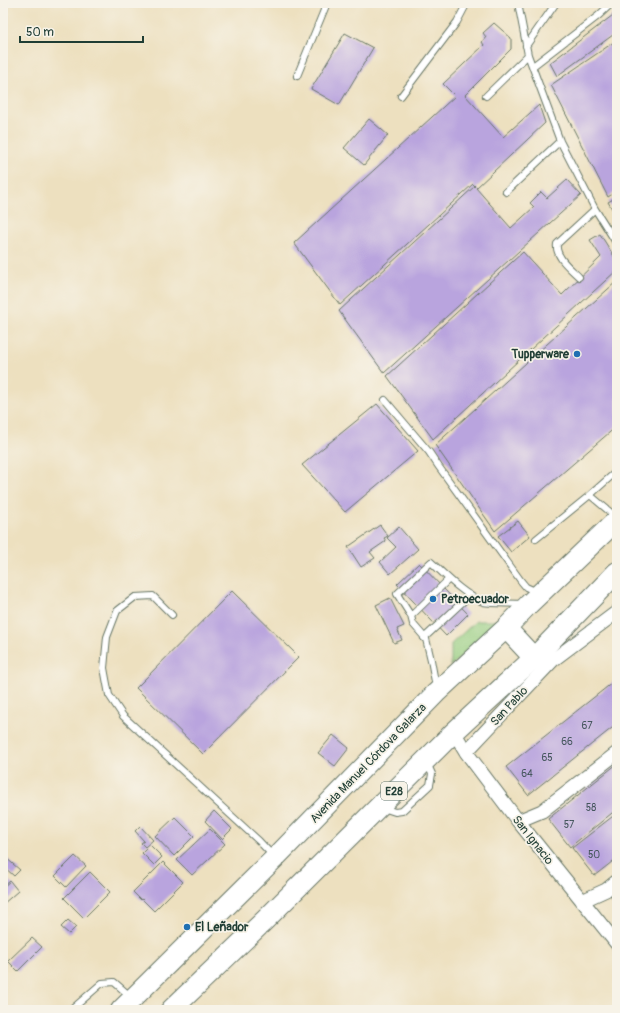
<svg xmlns="http://www.w3.org/2000/svg" width="620" height="1013" font-family="Pangolin,sans-serif">
	<style>
		.green { fill: #97ce81; stroke: #5b865a }
		.building { fill: #b9a4de }
		.lines { fill: none; stroke-linecap: round; stroke-linejoin: round }
		.service-casing { stroke: #677665; stroke-width: 8 }
		.minor-casing { stroke: #677665; stroke-width: 15 }
		.primary-casing { stroke: #677665; stroke-width: 22 }
		.service { stroke: #fff; stroke-width: 6 }
		.minor { stroke: #fff; stroke-width: 13 }
		.primary { stroke: #fff; stroke-width: 20 }
		.poi-dot { fill: #1f6fb2; stroke: #f7f3e8; stroke-width: 1.5 }
		.labels { text-anchor: middle; stroke-width: 3.5; stroke-linejoin: round; paint-order: stroke }
		.number-label { font-size: 10px; fill: #46575e }
		.shield { fill: #f7f3e8; stroke: #60746a; stroke-width: 1 }
		.shield-label { font-size: 11px; font-weight: bold; fill: #1f3d34 }
		.poi-label { font-size: 12px; font-weight: bold; fill: #1f3d34; stroke: #f7f3e8; text-anchor: start }
		.street-label { font-size: 12px; fill: #1f3d34; stroke: #f7f3e8 }
	</style>
	<rect width="100%" height="100%" fill="#f7f3e8"/>
	<filter id="ink" filterUnits="userSpaceOnUse"><feTurbulence type="fractalNoise" baseFrequency=".025" numOctaves="2"/><feDisplacementMap in="SourceGraphic" scale="8" xChannelSelector="R" yChannelSelector="G"/><feConvolveMatrix kernelMatrix="1 2 1 2 8 2 1 2 1" color-interpolation-filters="sRGB"/></filter>
	<filter id="wash" filterUnits="userSpaceOnUse"><feTurbulence type="fractalNoise" baseFrequency=".012" numOctaves="4" result="noise"/><feDisplacementMap in="SourceGraphic" scale="16" xChannelSelector="R" yChannelSelector="G"/><feGaussianBlur stdDeviation="0.9" result="paint"/><feColorMatrix in="noise" values="0 0 0 0 0 0 0 0 0 0 0 0 0 0 0 0 0 1.4 0 .05"/><feComposite in="paint" operator="in"/></filter>
	<g filter="url(#wash)">
		<rect width="100%" height="100%" fill="#ede0bf"/>
		<path class="green" d="M476,621H499L451,666V644Z"/>
		<g id="blocks">
			<path class="building" d="M617,12V32L557,76L550,63Z
				M494,23L511,38V49L465,95L503,137L539,105L545,123L476,188L511,228L534,207L530,203L541,192L547,198L567,180L581,195L384,373L339,311L475,186L473,184L340,305L294,243L455,96L443,84L484,45L482,42L486,37L483,33Z
				M345,33L373,48L339,105L311,89Z
				M617,40V191L608,197L551,85Z
				M369,119L388,135L364,165L344,148Z
				M617,197V217L608,202Z
				M600,234L617,261V270L433,439L387,376L523,252L562,295L601,257L590,240Z
				M617,281V426L495,531L435,445Z
				M377,404L418,451L345,512L302,465Z
				M518,521L530,536L511,552L498,536Z
				M380,525L388,536L384,538L386,541L370,552L375,558L361,567L348,547Z
				M399,527L418,549L390,574L380,562L396,547L387,538Z
				M419,563L468,614L446,636L397,584Z
				M232,591L299,657L203,754L136,688Z
				M390,598L404,626L397,629L402,640L394,643L376,605Z
				M617,679V724L528,795L506,767Z
				M333,735L349,748L335,766L318,753Z
				M617,764V809L570,847L548,819Z
				M214,811L232,829L222,839L205,821Z
				M617,813V858L594,876L572,848Z
				M175,817L194,836L174,856L155,836Z
				M140,826L153,840L145,847L141,843L144,841L135,831Z
				M210,829L225,844L192,875L177,860Z
				M150,845L162,857L154,865L142,853Z
				M75,856L86,866L66,887L55,876Z
				M5,857L20,870L14,876L3,866V859Z
				M163,862L183,882L154,911L142,899L141,900L133,892Z
				M90,872L110,892L84,918L64,898Z
				M10,881L18,891L3,904V887Z
				M617,891V904L611,896Z
				M68,920L76,927L69,934L61,927Z
				M32,938L42,947L18,971L8,961Z"/>
		</g>
	</g>
	<g filter="url(#ink)">
		<use href="#blocks" fill-opacity="0" stroke="#677665" stroke-width="1"/>
		<g class="lines">
			<g class="service-casing">
				<path id="service" d="M518,3L528,55L560,141L595,209L617,244
					M526,46L556,3
					M533,66L598,16L612,3
					M297,76L327,3
					M401,96L457,22L467,3
					M486,96L528,55
					M506,192L560,141
					M579,277C570,268 555,257 557,244L595,209
					M385,400L429,452L439,467L521,581L526,587L537,592
					M616,517L590,495L617,471
					M536,539L590,495
					M172,615L153,596L135,597L117,611L107,637L104,668L109,695L123,716L259,841L274,857
					M411,616L449,579
					M424,638L470,595
					M436,687L431,660L426,639L413,624L411,616L397,594L431,562C445,575 465,596 483,602C493,604 512,603 523,604
					M383,808L395,812L402,811L430,785L432,774L427,763
					M71,1010L102,983L114,982L130,996"/>
			</g>
			<g class="minor-casing">
				<path id="minor" d="M454,732L466,752L518,821L617,944
					M466,752L553,660L617,612
					M518,821L542,811L617,753
					M582,901L606,890L617,881"/>
			</g>
			<g class="primary-casing">
				<path id="primary" d="M506,628L534,658
					M121,1010L275,858L436,693L506,628L529,604L617,520
					M171,1010L265,920L454,732L534,658L617,572"/>
			</g>
			<use href="#service" class="service"/>
			<use href="#minor" class="minor"/>
			<use href="#primary" class="primary"/>
		</g>
	</g>
	<g class="poi-dot">
		<circle cx="577" cy="354" r="4"/>
		<circle cx="433" cy="599" r="4"/>
		<circle cx="187" cy="927" r="4"/>
	</g>
	<g class="labels">
		<g class="number-label">
			<text x="587" y="729">67</text>
			<text x="567" y="745">66</text>
			<text x="547" y="761">65</text>
			<text x="527" y="777">64</text>
			<text x="591" y="811">58</text>
			<text x="569" y="828">57</text>
			<text x="594" y="858">50</text>
		</g>
		<rect class="shield" x="381" y="782" width="26" height="18" rx="3"/>
		<g class="shield-label">
			<text x="394" y="795">E28</text>
		</g>
		<g class="poi-label">
			<text x="569" y="358" text-anchor="end">Tupperware</text>
			<text x="441" y="603">Petroecuador</text>
			<text x="195" y="931">El Leñador</text>
		</g>
		<g class="street-label">
			<text transform="translate(509 706) rotate(-47)" y="4">San Pablo</text>
			<text transform="translate(368 763) rotate(-46)" y="4">Avenida Manuel Córdova Galarza</text>
			<text transform="translate(533 840) rotate(52)" y="4">San Ignacio</text>
		</g>
	</g>
	<rect width="620" height="1013" fill="none" stroke="#f7f3e8" stroke-width="16"/>
	<path d="M20 36v6h123v-6" fill="none" stroke="#1f3d34" stroke-width="2"/>
	<text x="26" y="36" font-size="12" fill="#1f3d34" stroke="#f7f3e8" stroke-width="3" paint-order="stroke">50 m</text>
</svg>
